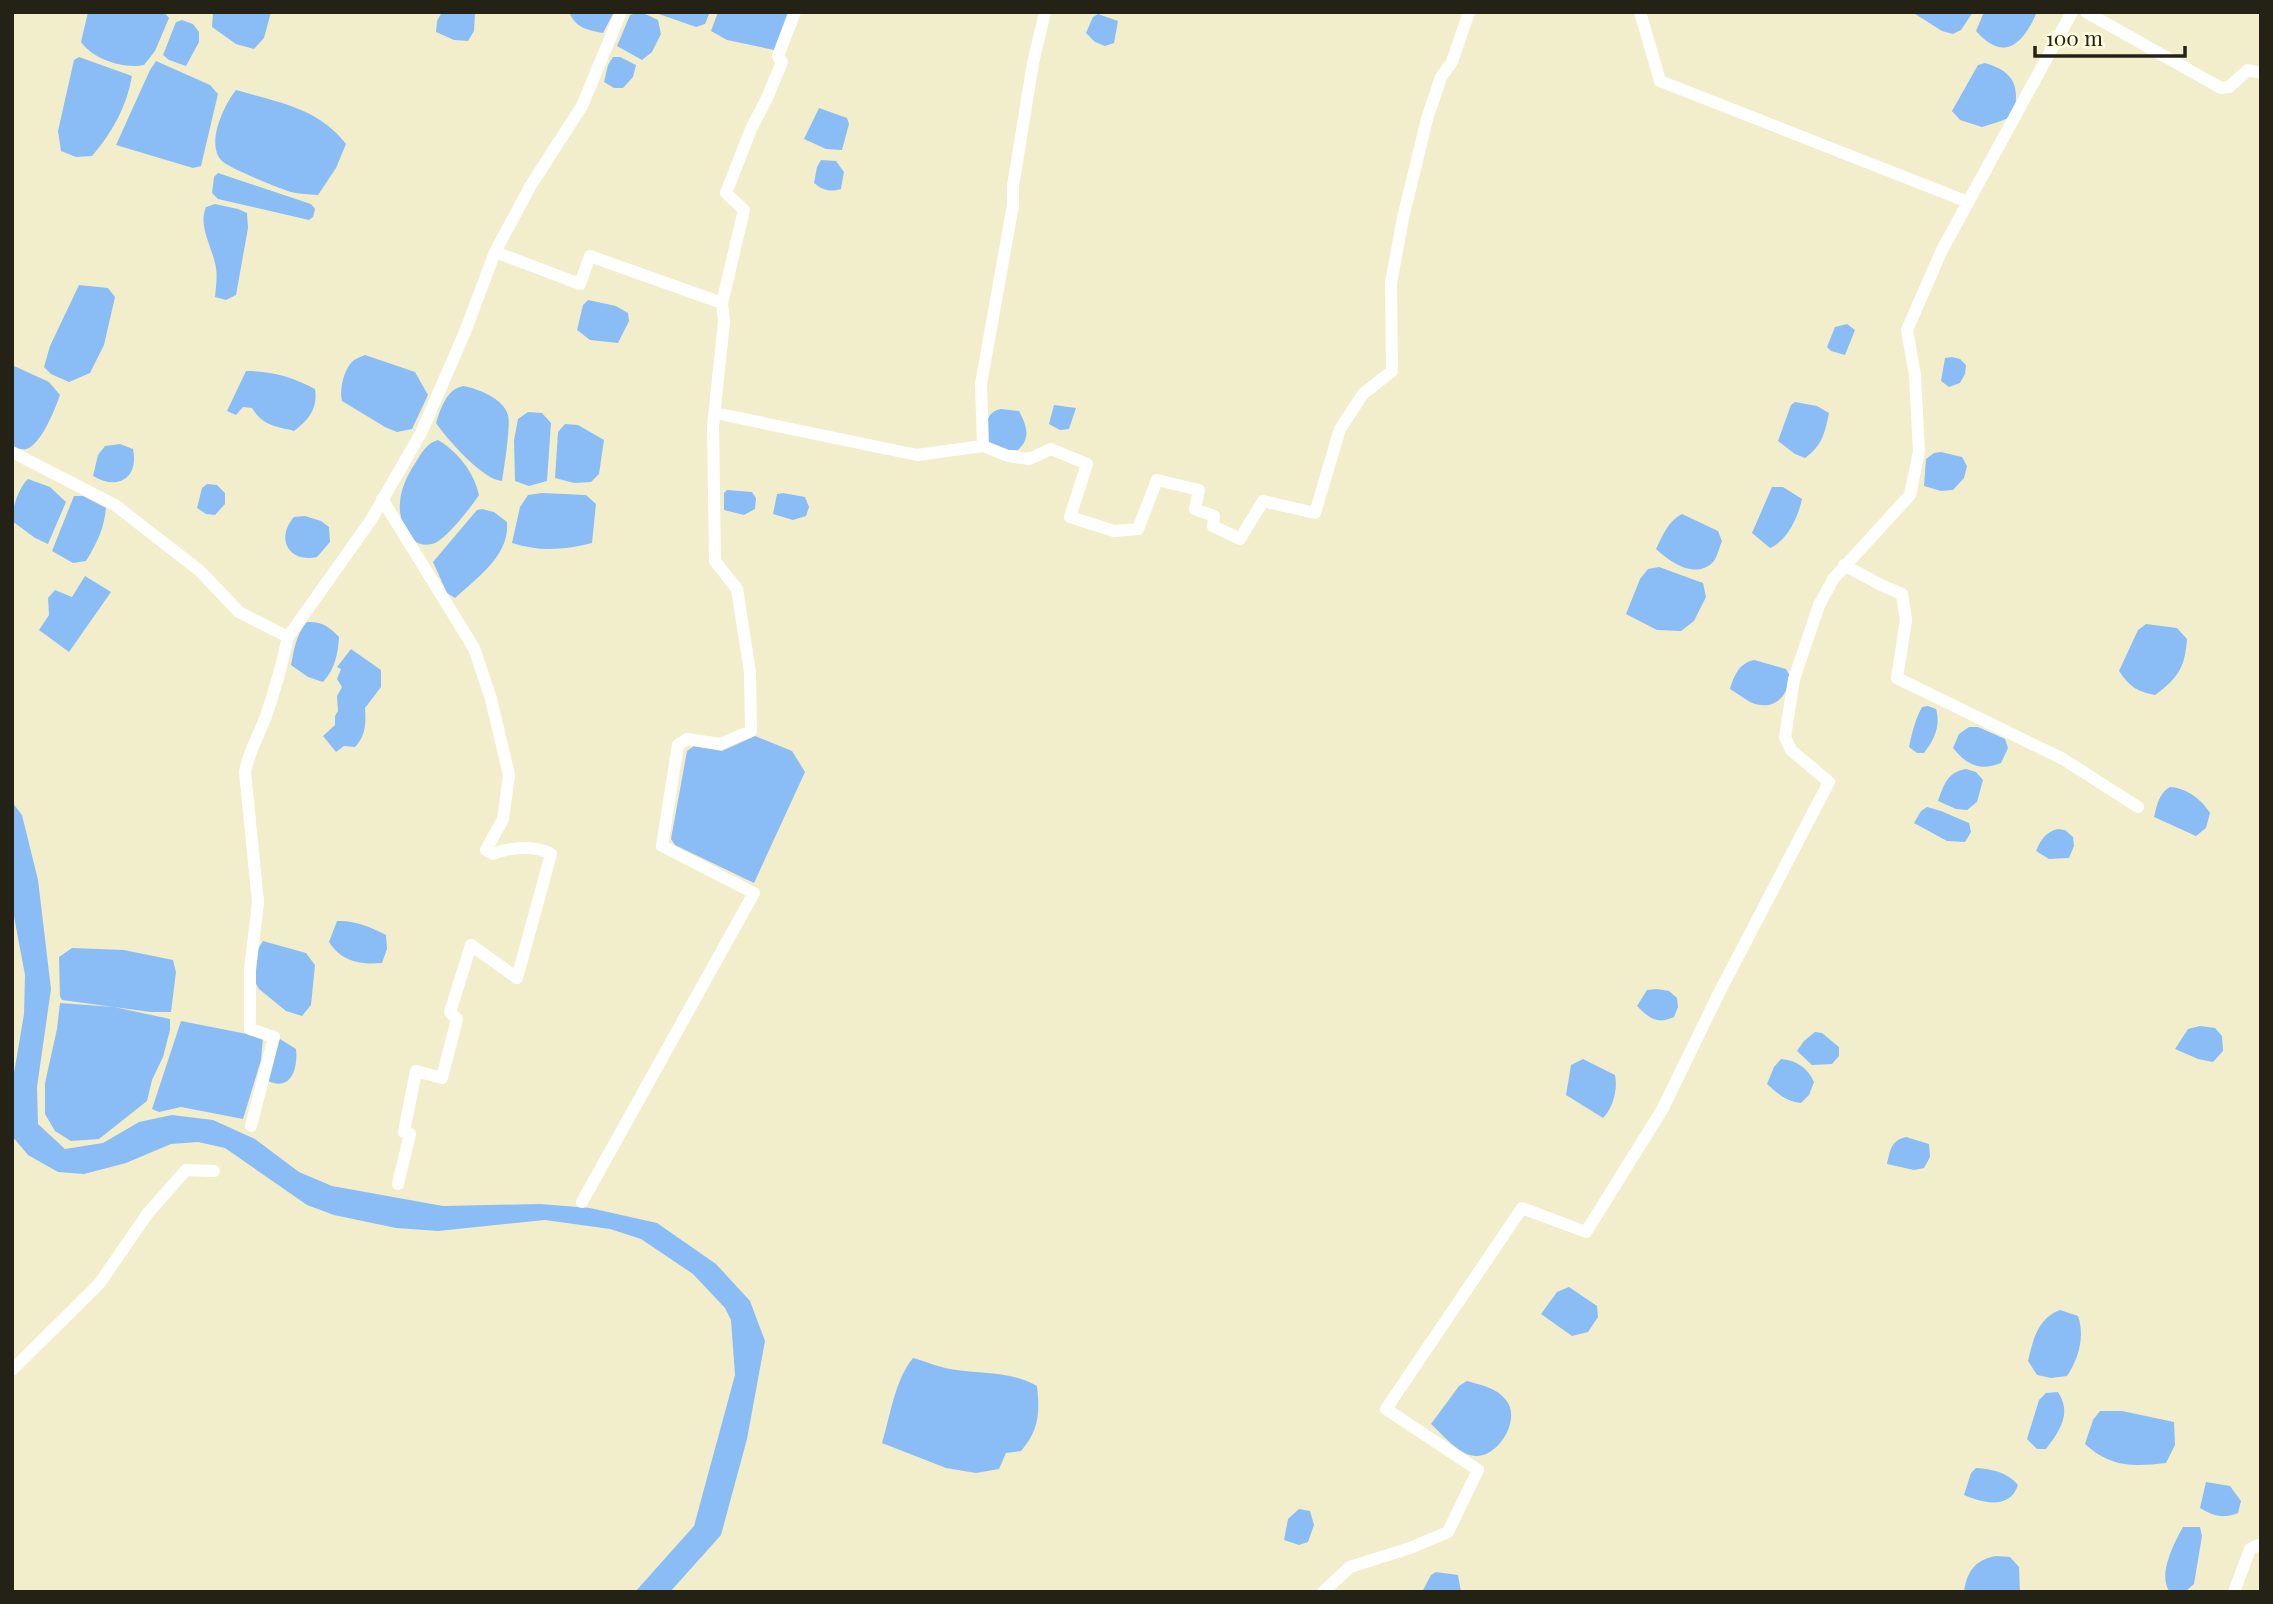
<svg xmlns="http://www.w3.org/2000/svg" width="2273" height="1604" font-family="'Playfair Display',serif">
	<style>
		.water { fill: #8abdf6 }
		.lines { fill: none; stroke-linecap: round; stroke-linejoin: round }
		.minor { stroke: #fff; stroke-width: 12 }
	</style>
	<rect width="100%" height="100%" fill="#f2eecb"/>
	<path class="water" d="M88,12H164L169,18L155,51L144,65C124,69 94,60 81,42Z
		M213,12H271L264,38L254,49L236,44L212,27Z
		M442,12L475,13L474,31L468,41L454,40L436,32L437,21Z
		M569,12H614L603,33C588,30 575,28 569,12Z
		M641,12L658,20L661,34L652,52L642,60L617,46L630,15Z
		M653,12H710L705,24L696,27Z
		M718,12H788L774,50L727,40L711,31Z
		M1912,12H1973L1961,30L1953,34L1942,31Z
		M1984,12H2037C2023,44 2004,63 1976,31Z
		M1098,14L1118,21L1114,43L1105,46L1095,42L1086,33L1093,17Z
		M182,20L193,24L199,32V42L186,66L169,60L163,55L176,22Z
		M79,57L132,76C127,106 112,133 92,156L76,157L61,151L58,131L74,60Z
		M613,57H620L636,65L633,77L623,88H614L604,82L608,65Z
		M156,61L210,85L218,94L201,166L193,168L116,145L150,70Z
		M1985,63C2002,68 2016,76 2016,96C2016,104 2015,112 2009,117C2002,122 1990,124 1982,127L1960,120L1952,111L1978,65Z
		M236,90C277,102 319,108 346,144L336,168L318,195C309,194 299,194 291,192C281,189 226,167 221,160C206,143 224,105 236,90Z
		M819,108L847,118L849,124L842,150L826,149L804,139Z
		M821,160L836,161L844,172L841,189C830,192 824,191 814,183L817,167Z
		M218,173L311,204L315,209L313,217L309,220L218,199L212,193L214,177Z
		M215,204L238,209L247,213L248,228L236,295L226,300L215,297C216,286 218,274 215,263C211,245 198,225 206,207Z
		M79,285L108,288L115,297L104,345L90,373L69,382L51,374L44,367L50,346Z
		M588,300L616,306L628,313L629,321L618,343L590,340L577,330L583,305Z
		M1847,324L1855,330L1845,355L1831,351L1827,347L1835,327Z
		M365,355L415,372L428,395L412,429L397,432L385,427L342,401C339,389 344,368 354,360C357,358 361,357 365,355Z
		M1952,357L1960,359L1966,365L1965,374L1960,383L1949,387L1941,381L1945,358Z
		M12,365L49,382L60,395C55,409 43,440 29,448C23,451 18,448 12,447Z
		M246,371C271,371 293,377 315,389C318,408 309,420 294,431C275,426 263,426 252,408L243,407L236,415L227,411Z
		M463,386C477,388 504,399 508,415C511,424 504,469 502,481C483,480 447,439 436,423C441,408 446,390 463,386Z
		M1795,402L1817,406L1829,413C1825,433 1822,446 1805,458L1795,454L1778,441L1791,405Z
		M1054,405L1076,408L1069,429L1060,430L1049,424Z
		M1001,409L1019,411C1027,426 1031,438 1018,450H1006L989,445C987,430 982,413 1001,409Z
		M528,412L542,413L551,423L547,481L529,486L515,481L514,440L518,419Z
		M565,424L578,425L604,440L599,474L591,482L574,483L555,478L558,432Z
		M438,440C458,452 474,472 479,495C472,506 447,538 435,543C410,552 398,522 400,502C401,488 408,474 416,462C422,452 427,443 438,440Z
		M120,444L133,449C139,478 118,491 93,476L98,455L105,446Z
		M1941,452L1962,457L1967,466L1964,478L1953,490L1941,491L1924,486L1926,459L1934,453Z
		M28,479L50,487L66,502L48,544L35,538L12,521C12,508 19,487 28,479Z
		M207,484L217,485L225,493V504L215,515L206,514L197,508L202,488Z
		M1772,487H1783L1802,499C1798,517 1788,540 1770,548L1752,533Z
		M727,490L752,492L756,498L755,509L744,515L724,510V493Z
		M542,493L586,495L596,504L592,543C564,550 540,552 512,543L520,507L528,495Z
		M783,493L805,497L809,507L806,516L793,520L773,514L777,494Z
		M74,496H83L106,508C104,529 97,543 86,561L73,563L52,551Z
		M482,509L494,512L507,522C510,555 477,578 455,598L447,593L433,562L477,510Z
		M1682,514L1718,531L1722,541C1719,548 1717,558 1713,562C1696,580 1670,562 1656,549C1663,535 1668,521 1682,514Z
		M305,516L321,521L329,527L330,542L317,557C289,563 275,539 294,517Z
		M1659,567L1703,583L1706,597L1694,621L1681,631L1657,630L1626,614L1640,579L1648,569Z
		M85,576L111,592L69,652L39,630L49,615L48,598L55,590L72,597Z
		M307,622C321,621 330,627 339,637C338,654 335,669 323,682L308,677L291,665C294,650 296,634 307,622Z
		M2146,624L2177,628L2187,639C2185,668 2178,678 2155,695C2136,691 2130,687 2119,671L2138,630Z
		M351,649L381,670V687L365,708C366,723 366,736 355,747L344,746L336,752L323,736L335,725V716L338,711L337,696L342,687L337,679L341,669L337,667Z
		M1754,660L1786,669L1790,676C1788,698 1772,712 1750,702C1743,698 1737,693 1730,689C1734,676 1739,663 1754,660Z
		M1928,706L1936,709C1941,726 1934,740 1924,753H1917L1909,747C1912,733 1915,720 1922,707Z
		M1969,727H1978L2005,739L2008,748L2001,763C1981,771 1967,766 1953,748L1959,734Z
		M755,736L792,751L805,772L754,883L675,845L671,839L687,751L694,746L722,751Z
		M1966,769L1976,772L1983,780L1977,802L1967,810L1956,809L1938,801C1944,785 1947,772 1966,769Z
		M2170,787C2187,788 2202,800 2210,813L2206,828L2196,836L2154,817C2157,805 2159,793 2170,787Z
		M12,802L22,815L38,880L51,989L37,1087L38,1124L65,1149L103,1143L139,1122L172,1115L213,1120L255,1139L299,1172L332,1186L443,1206L540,1204L590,1208L657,1223L716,1264L750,1301L765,1341L747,1439L721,1535L670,1592H635L694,1526L735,1375L731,1320L725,1308L693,1274L641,1239L610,1229L545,1220L438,1231L396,1228L334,1215L307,1205L225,1148L198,1142L171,1144L126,1163L84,1174L58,1172L28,1155L12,1136V1085L24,1014L25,975L12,906Z
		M1927,807L1941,811L1969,823L1971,832L1965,842L1947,841L1914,823L1921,811Z
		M2058,829L2065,830L2073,837L2074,846L2069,858L2049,859L2036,851C2041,840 2045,832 2058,829Z
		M337,921C354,920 371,927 386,935L387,949L382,963C360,965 341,961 329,942Z
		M263,941L306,953L315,965L311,1005L302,1016L286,1011L259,989L254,980L258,949Z
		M72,948L124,950L173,960L176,972L171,1012H151L62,1000L60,996L59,957Z
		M1657,989L1669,991L1677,998L1678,1007L1674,1017C1657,1025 1649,1018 1637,1006L1647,990Z
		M60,1003L114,1007L170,1019V1030L163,1057L152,1080L147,1101L99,1139L71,1141L55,1131L45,1114V1083L57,1029Z
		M181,1021L263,1037L261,1060L243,1119L181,1107L159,1112L152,1109Z
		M2200,1026L2215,1028L2222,1036L2223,1051L2213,1062L2198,1059L2175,1049L2188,1029Z
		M1815,1032L1822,1033L1839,1047V1056L1832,1064L1812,1065L1797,1051L1804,1041Z
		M280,1039L296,1049C298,1067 292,1092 268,1081L275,1045Z
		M1583,1059L1615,1075C1618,1089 1613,1108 1603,1118L1566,1095L1571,1065Z
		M1781,1059C1796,1060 1808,1068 1814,1082L1809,1095L1801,1103C1786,1101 1778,1094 1767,1084L1774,1067Z
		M1906,1137L1929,1144L1930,1157L1924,1168L1914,1170L1887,1164C1890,1151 1891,1140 1906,1137Z
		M1569,1287L1597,1306L1598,1317L1588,1332L1572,1336L1541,1314L1557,1292Z
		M2060,1310L2078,1316C2085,1336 2079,1358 2067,1376L2051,1378L2037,1375L2028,1361C2033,1340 2038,1318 2060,1310Z
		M913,1358C925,1361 938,1367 950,1369C980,1374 1011,1371 1037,1386C1040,1413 1039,1430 1021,1451L1006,1453L999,1469L976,1473L946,1468L882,1443C891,1414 894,1382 913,1358Z
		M1467,1381C1481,1385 1497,1388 1506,1400C1522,1419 1498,1458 1475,1456C1459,1455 1442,1434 1431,1424L1459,1386Z
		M2058,1392C2072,1413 2060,1431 2046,1449H2037L2027,1439L2039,1400L2046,1393Z
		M2100,1411H2122L2174,1422L2175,1445L2166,1463C2133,1467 2110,1467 2085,1444L2093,1420Z
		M1976,1468C1992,1469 2007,1472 2018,1485C2010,1510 1983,1503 1964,1495L1971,1473Z
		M2206,1482L2230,1486L2241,1501L2238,1513C2222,1519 2214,1516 2200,1508Z
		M1299,1509L1310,1511L1314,1525L1308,1542L1299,1545L1284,1540L1288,1519Z
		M2183,1527H2200L2202,1536L2194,1584L2185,1592H2170C2157,1576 2174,1543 2183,1527Z
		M1996,1556L2010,1557L2019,1567L2020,1592H1964C1967,1571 1975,1560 1996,1556Z
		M1436,1572L1458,1575L1461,1592H1422L1431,1575Z"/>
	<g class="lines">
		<path class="minor" d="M1640,12L1660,81L1968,202
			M2086,12L2221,88L2229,87L2248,70L2261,73
			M495,252L580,284L590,256L722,303L724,322L713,426L715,561L737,589L750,672L751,731L720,744L687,739L678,745L662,846L754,893L582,1202
			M722,303L744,210L726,193L751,129L767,98L782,62L778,56L795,12
			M715,413L917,455L983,446L1008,456L1029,459L1051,449L1087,464L1070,517L1114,531L1138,529L1157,480L1199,490L1195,509L1214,516L1213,526L1240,539L1263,501L1315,513L1340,429L1363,394L1392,371L1391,283L1403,218L1427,119L1441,77L1452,62L1469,12
			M983,446L981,384L1013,205V186L1033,63L1045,12
			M12,452L115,505L200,571L239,612L288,637L371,520L421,433L465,332L495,252L531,185L582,106L621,12
			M382,499L474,648L491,699L509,775L503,819L486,850L493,854C510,847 536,845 551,854L517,978L471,945L450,1012L457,1019L442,1078L416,1071L404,1132L410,1134L398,1184
			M1844,565L1879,584L1902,594L1906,620L1897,678L2063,759L2138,807
			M251,1126L274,1037L250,1029V970L258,902L245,772C249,751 259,735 266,716C275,690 282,664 288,637
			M12,1370L99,1284L148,1213L186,1170L214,1171
			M1323,1592L1350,1567L1410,1548L1448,1532L1478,1470L1386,1409L1522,1208L1586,1232L1662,1110L1720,991L1829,782L1791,750L1785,737L1794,679L1819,605L1834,578L1910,495L1919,452L1915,375L1907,330L1942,250L2072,12
			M2234,1592L2250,1549L2261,1544"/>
	</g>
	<rect width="2273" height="1604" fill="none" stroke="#232215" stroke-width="28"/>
	<path d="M2035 46v10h150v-10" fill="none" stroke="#232215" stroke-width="3.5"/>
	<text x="2046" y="46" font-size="21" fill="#232215" stroke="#fefbdf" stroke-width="5" paint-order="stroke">100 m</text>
</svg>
